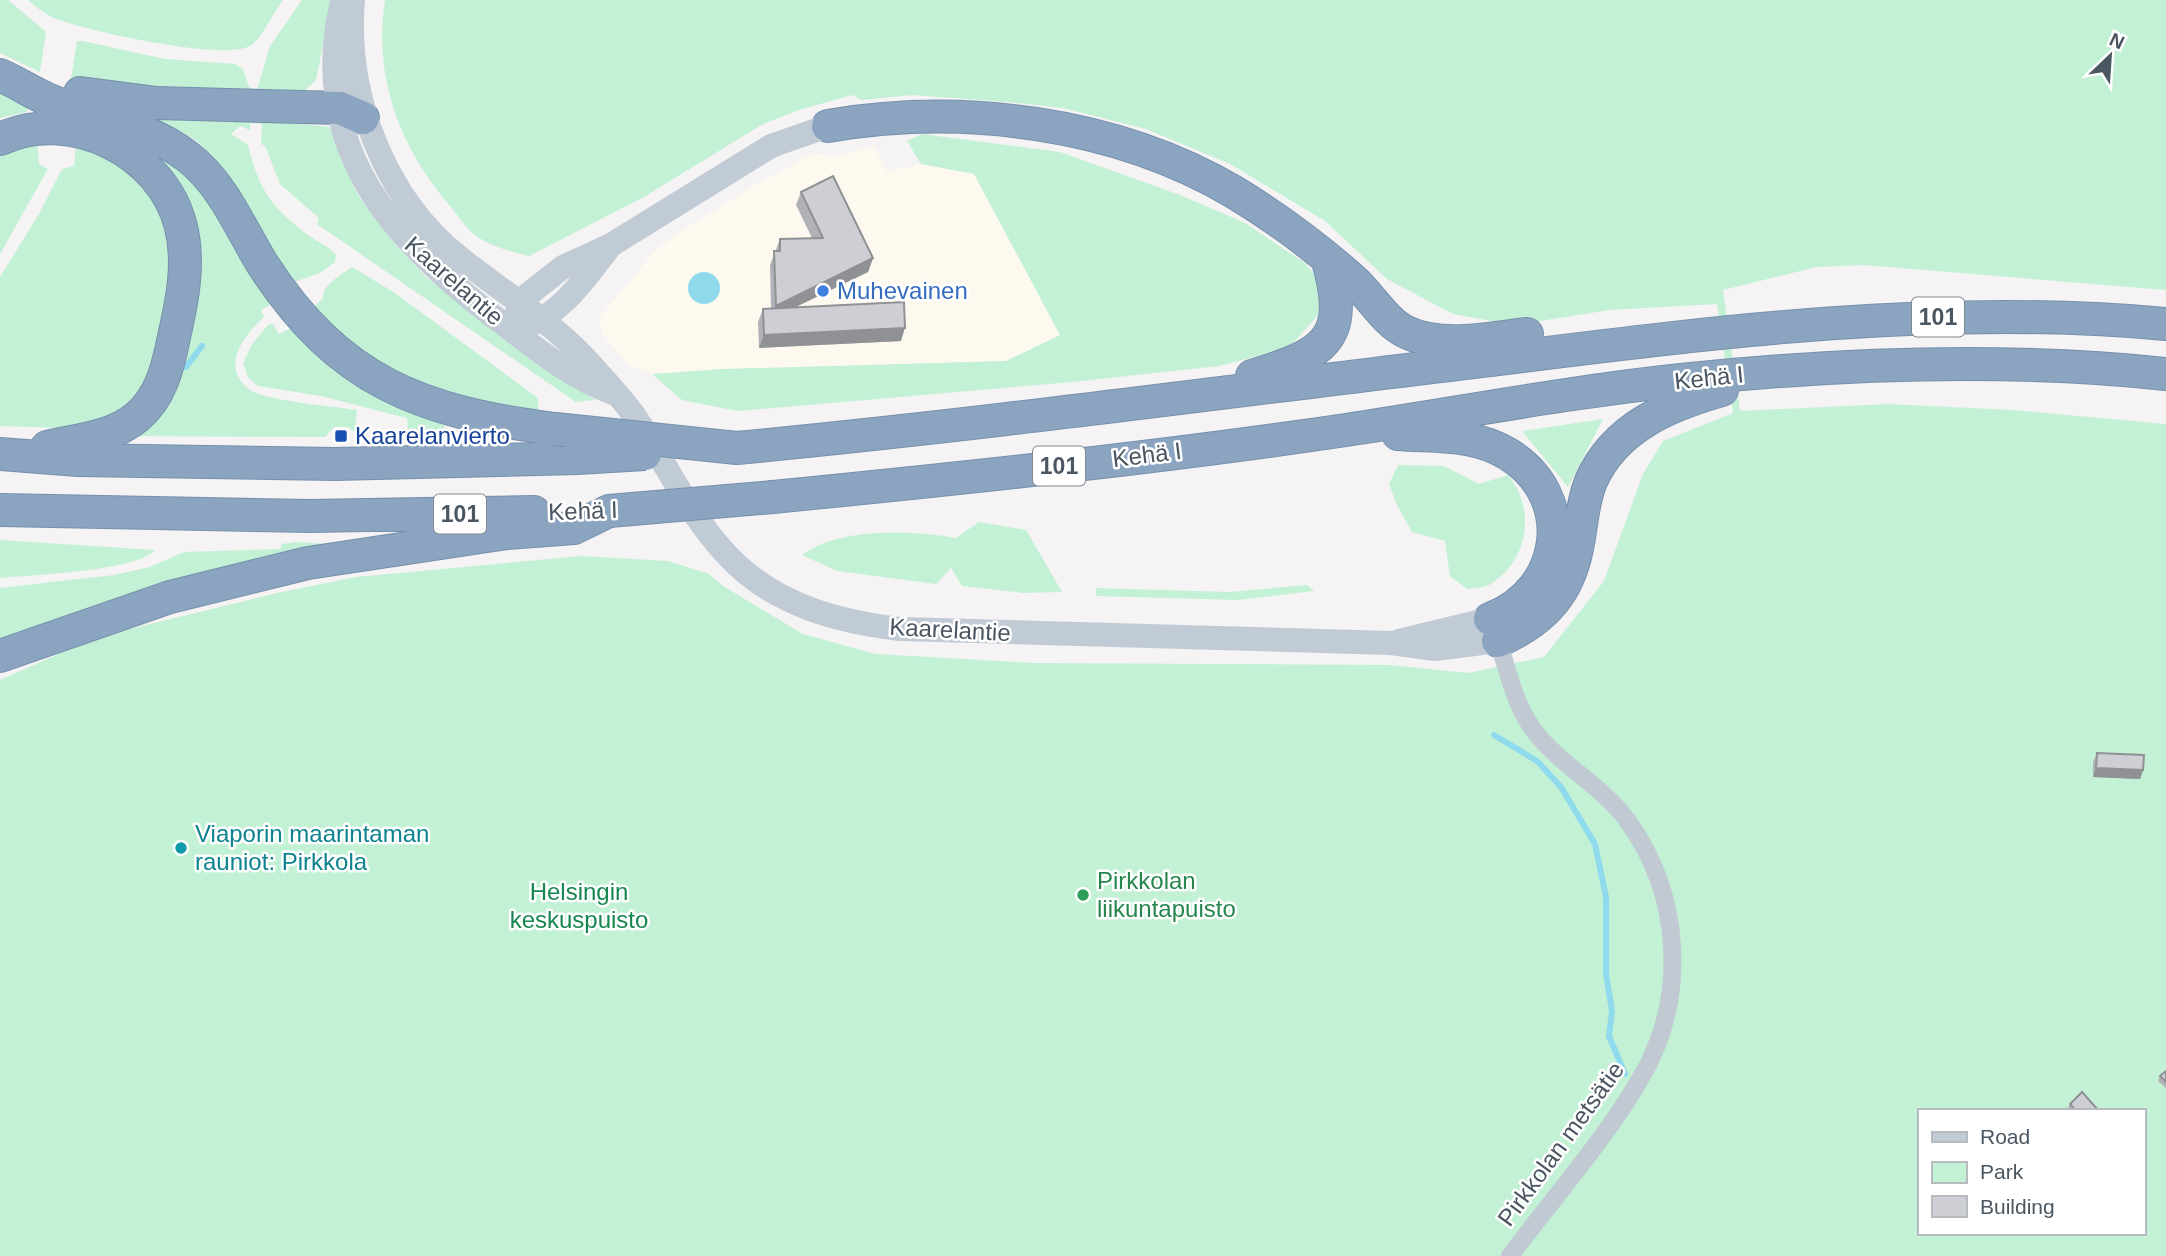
<svg xmlns="http://www.w3.org/2000/svg" width="2166" height="1256" font-family="Arial,sans-serif">
	<style>
		.commercial { fill: #fdf9ef }
		.green { fill: #c3f1d5; fill-rule: evenodd }
		.water { fill: #90daee }
		.lines { fill: none; stroke-linecap: round; stroke-linejoin: round }
		.stream { stroke: #90daee; stroke-width: 6 }
		.highway-casing { stroke: #7690ad; stroke-width: 34 }
		.street { stroke: #c1cad2; stroke-width: 18 }
		.secondary { stroke: #c1cbd6; stroke-width: 24 }
		.highway { stroke: #8ba5c1; stroke-width: 32 }
		.highway-bridge-casing { stroke: #7690ad; stroke-width: 34; stroke-linecap: butt }
		.highway-bridge { stroke: #8ba5c1; stroke-width: 32 }
		.wall { fill: #b0b2b7 }
		.shaded-wall { fill: #909195 }
		.building { fill: #cdcfd5; stroke: #909195; stroke-width: 2 }
		.shop-dot { fill: #3f7fe0; stroke: #fff; stroke-width: 2.5 }
		.transit-dot { fill: #1a4fb4; stroke: #fff; stroke-width: 2.5 }
		.culture-dot { fill: #0f9aa8; stroke: #fff; stroke-width: 2.5 }
		.leisure-dot { fill: #2e9e5b; stroke: #fff; stroke-width: 2.5 }
		.labels { text-anchor: middle; stroke-width: 5; stroke-linejoin: round; paint-order: stroke }
		.shield { fill: #fff; stroke: #808990; stroke-width: 2 }
		.shield-label { font-size: 23px; font-weight: bold; fill: #4a5661 }
		.street-label { font-size: 24px; fill: #4a5661; stroke: #fff }
		.shop-label { font-size: 24px; fill: #366cbe; stroke: #fff; text-anchor: start }
		.transit-label { font-size: 24px; fill: #164399; stroke: #fff; text-anchor: start }
		.culture-label { font-size: 24px; fill: #0d838f; stroke: #fff; text-anchor: start }
		.leisure-label { font-size: 24px; fill: #27864d; stroke: #fff; text-anchor: start }
		.park-label { font-size: 24px; fill: #17864f; stroke: #fff }
	</style>
	<rect width="100%" height="100%" fill="#f5f3f3"/>
	<path class="commercial" d="M874,146L887,172L921,164L974,174L1060,335L1006,361L723,369L652,374L630,366L604,336L599,318L655,251L674,236L757,184L814,153L837,157Z"/>
	<path class="green" d="M0,0H8L46,32L40,72L0,53Z
		M28,0H283C274,12 263,35 253,44C232,64 83,30 54,18C45,14 36,7 28,0Z
		M302,0H332L316,80L303,92L290,97L103,84L71,79L77,41H83L165,59L235,64L243,69L249,87L257,90L270,46Z
		M385,0H2166V290L1864,265L1816,267L1723,290L1740,411L1888,404L2013,410L2166,424V1256H0V680L97,637L277,593L356,577L581,556L668,561L709,574L723,586L803,634L876,654L1035,663L1390,665L1468,673L1544,657L1604,581L1643,474L1663,441L1733,413L1717,304L1610,310L1514,325L1453,314L1387,279L1325,221L1230,164L1146,129L1063,108L1007,102L913,95L861,100L852,95L799,110L763,124L644,197L529,256C512,252 489,246 475,235C465,228 458,215 450,206C400,148 373,77 385,0ZM1919,1111H2143V1233H1919Z
		M0,91L27,104V112L0,118Z
		M141,116L238,118L330,127L342,162L358,195L395,244L427,278L595,400L576,402L317,224L319,218L280,184L265,146L261,144L262,124L250,123V130L240,126L231,134L248,145C259,190 271,207 308,235C317,242 329,246 336,255L335,262L320,273L291,283C265,239 236,172 195,140C179,128 159,123 141,116Z
		M922,134L1060,152L1180,195L1245,223L1305,263L1325,288L1317,316L1289,348L1219,366L1072,382L738,411L682,400L652,374L723,369L1006,361L1060,335L974,174L921,164L907,141Z
		M37,138L39,164L48,169L0,254V148Z
		M144,140L199,184L273,303L261,310L264,317C244,335 219,367 250,390C263,400 336,407 357,410L355,432L348,427H334L325,437L123,436L188,324Z
		M76,145L118,160L156,202L173,242L160,356L135,403L99,423L61,428L0,426V277L39,214L62,169L74,166Z
		M352,267L395,293L538,398V411L501,403H481L423,384L372,360L312,309L323,298C323,284 341,275 352,267Z
		M269,324H273L279,334L291,328C330,377 386,401 444,421L445,437H438L437,430L408,431L407,418L321,396L258,386L248,377L243,363L252,344Z
		M1603,419L1568,487L1522,431H1523Z
		M1398,465L1444,466L1479,484L1508,475C1537,510 1528,562 1489,585C1483,588 1473,588 1467,589L1450,576L1445,541L1412,532L1397,505L1389,484Z
		M979,522L1026,530L1062,592L1024,593L962,586L951,568L936,584L837,571L802,555C838,527 913,530 956,538Z
		M0,540L155,550C138,571 30,575 0,578Z
		M296,542L332,544L0,646V588L114,575L150,567L184,552L280,549L282,544Z
		M1307,585L1314,591L1238,600L1096,596V588L1230,592Z"/>
	<path class="water" d="M688 288a16 16 0 1 1 32 0a16 16 0 1 1-32 0Z"/>
	<g class="lines">
		<path class="stream" d="M186,367L202,346
			M1494,735L1537,761L1561,787L1595,844L1606,897V974L1612,1011L1609,1036L1625,1074"/>
		<g class="highway-casing">
			<path id="highway" d="M0,75C16,82 31,92 47,99C95,120 146,124 188,157C224,185 240,228 263,265C339,382 421,412 555,429
				M80,93L157,103L340,108L363,118
				M828,126C963,103 1115,122 1234,192C1277,218 1316,247 1353,280C1371,296 1384,321 1406,332C1441,349 1490,338 1527,334
				M0,139C70,106 163,152 181,227C190,264 182,301 174,337C168,367 161,397 137,417C112,438 77,440 47,447
				M1252,376C1323,354 1351,341 1328,261
				M1398,434C1436,437 1474,433 1508,454C1577,496 1565,591 1490,619
				M737,448C989,424 1239,390 1490,360C1714,332 1940,303 2166,324
				M0,454L78,460L335,464L577,458
				M773,497C964,478 1156,458 1346,430C1458,413 1569,392 1681,380C1841,363 2006,357 2166,374
				M0,510L310,516L534,512
				M1498,641C1534,625 1561,603 1573,564C1582,537 1580,508 1591,481C1615,427 1669,405 1722,390
				M0,656L170,597L308,563L507,533L574,528L609,511"/>
		</g>
		<path class="street" d="M1496,635C1509,671 1513,706 1539,737C1565,768 1603,787 1627,820C1681,894 1688,996 1642,1076C1605,1140 1554,1197 1510,1256"/>
		<path class="secondary" d="M353,0C345,95 384,198 460,258C505,294 556,324 594,368C607,383 628,405 638,421C669,469 695,526 737,565C782,607 841,622 900,629L1391,643L1435,649L1498,641
			M341,6C309,150 394,242 501,322C538,350 570,377 613,393
			M516,317L520,301L563,267L611,245L771,146L828,126
			M527,326C562,313 586,277 608,249
			M1399,641L1490,619"/>
		<use href="#highway" class="highway"/>
		<g class="highway-bridge-casing">
			<path id="highway-bridge" d="M555,429L737,448
				M577,458L645,454
				M609,511L773,497"/>
		</g>
		<use href="#highway-bridge" class="highway-bridge"/>
	</g>
	<path class="wall" d="M801,192L873,258L868,272L795,307L901,341L759,348L758,322L763,309H771L770,265L780,239L812,238L796,205Z
		M2097,753L2143,770L2140,779L2093,777V762Z
		M2166,1071V1088L2158,1081L2160,1076Z
		M2070,1104L2099,1111H2070L2068,1108Z"/>
	<path class="shaded-wall" d="M873,258L868,272L771,319L776,306Z
		M905,328L901,341L759,348L764,335Z
		M2096,768L2143,770L2140,779L2093,777Z"/>
	<path class="building" d="M833,176L873,258L776,306L774,251H780V239L823,238L801,192Z
		M904,302L905,328L764,335L763,309Z
		M2097,753L2144,755L2143,770L2096,768Z
		M2166,1071V1082L2160,1076Z
		M2082,1092L2099,1111H2076L2070,1104Z"/>
	<circle class="shop-dot" cx="823" cy="291" r="7"/>
	<rect class="transit-dot" x="334" y="429" width="14" height="14" rx="3.5"/>
	<circle class="culture-dot" cx="181" cy="848" r="7"/>
	<circle class="leisure-dot" cx="1083" cy="895" r="7"/>
	<g class="labels">
		<g class="shield">
			<rect x="1912" y="297.5" width="52" height="39" rx="5"/>
			<rect x="1033" y="446.5" width="52" height="39" rx="5"/>
			<rect x="434" y="494.5" width="52" height="39" rx="5"/>
		</g>
		<g class="shield-label">
			<text x="1938" y="325">101</text>
			<text x="1059" y="474">101</text>
			<text x="460" y="522">101</text>
		</g>
		<g class="street-label">
			<text transform="translate(454 281) rotate(41)" y="8">Kaarelantie</text>
			<text transform="translate(1709 378) rotate(-6)" y="8">Kehä I</text>
			<text transform="translate(1147 455) rotate(-7)" y="8">Kehä I</text>
			<text transform="translate(583 511) rotate(-2)" y="8">Kehä I</text>
			<text transform="translate(950 630) rotate(3)" y="8">Kaarelantie</text>
			<text transform="translate(1561 1144) rotate(-54)" y="8">Pirkkolan metsätie</text>
		</g>
		<g class="shop-label">
			<text x="837" y="299">Muhevainen</text>
		</g>
		<g class="transit-label">
			<text x="355" y="444">Kaarelanvierto</text>
		</g>
		<g class="culture-label">
			<text x="195" y="842">Viaporin maarintaman<tspan x="195" dy="28">rauniot: Pirkkola</tspan></text>
		</g>
		<g class="leisure-label">
			<text x="1097" y="889">Pirkkolan<tspan x="1097" dy="28">liikuntapuisto</tspan></text>
		</g>
		<g class="park-label">
			<text x="579" y="900">Helsingin<tspan x="579" dy="28">keskuspuisto</tspan></text>
		</g>
	</g>
	<rect x="1918" y="1109" width="228" height="126" fill="#ffffff" stroke="#b7bbc0" stroke-width="2"/>
	<rect x="1932" y="1132" width="35" height="10" fill="#c1cbd6" stroke="#b7bbc0" stroke-width="2"/>
	<text x="1980" y="1144" font-size="21" fill="#4a5661">Road</text>
	<rect x="1932" y="1162" width="35" height="21" fill="#c3f1d5" stroke="#b7bbc0" stroke-width="2"/>
	<text x="1980" y="1179" font-size="21" fill="#4a5661">Park</text>
	<rect x="1932" y="1196" width="35" height="21" fill="#cdcfd5" stroke="#b7bbc0" stroke-width="2"/>
	<text x="1980" y="1214" font-size="21" fill="#4a5661">Building</text>
	<g transform="translate(2110 56) rotate(25)" stroke="#ffffff" stroke-width="5" paint-order="stroke">
	<path d="M0-5L12 26L0 18L-12 26Z" fill="#4a5661"/>
	<text y="-10" font-size="19" font-weight="bold" text-anchor="middle" fill="#4a5661">N</text>
	</g>
</svg>
